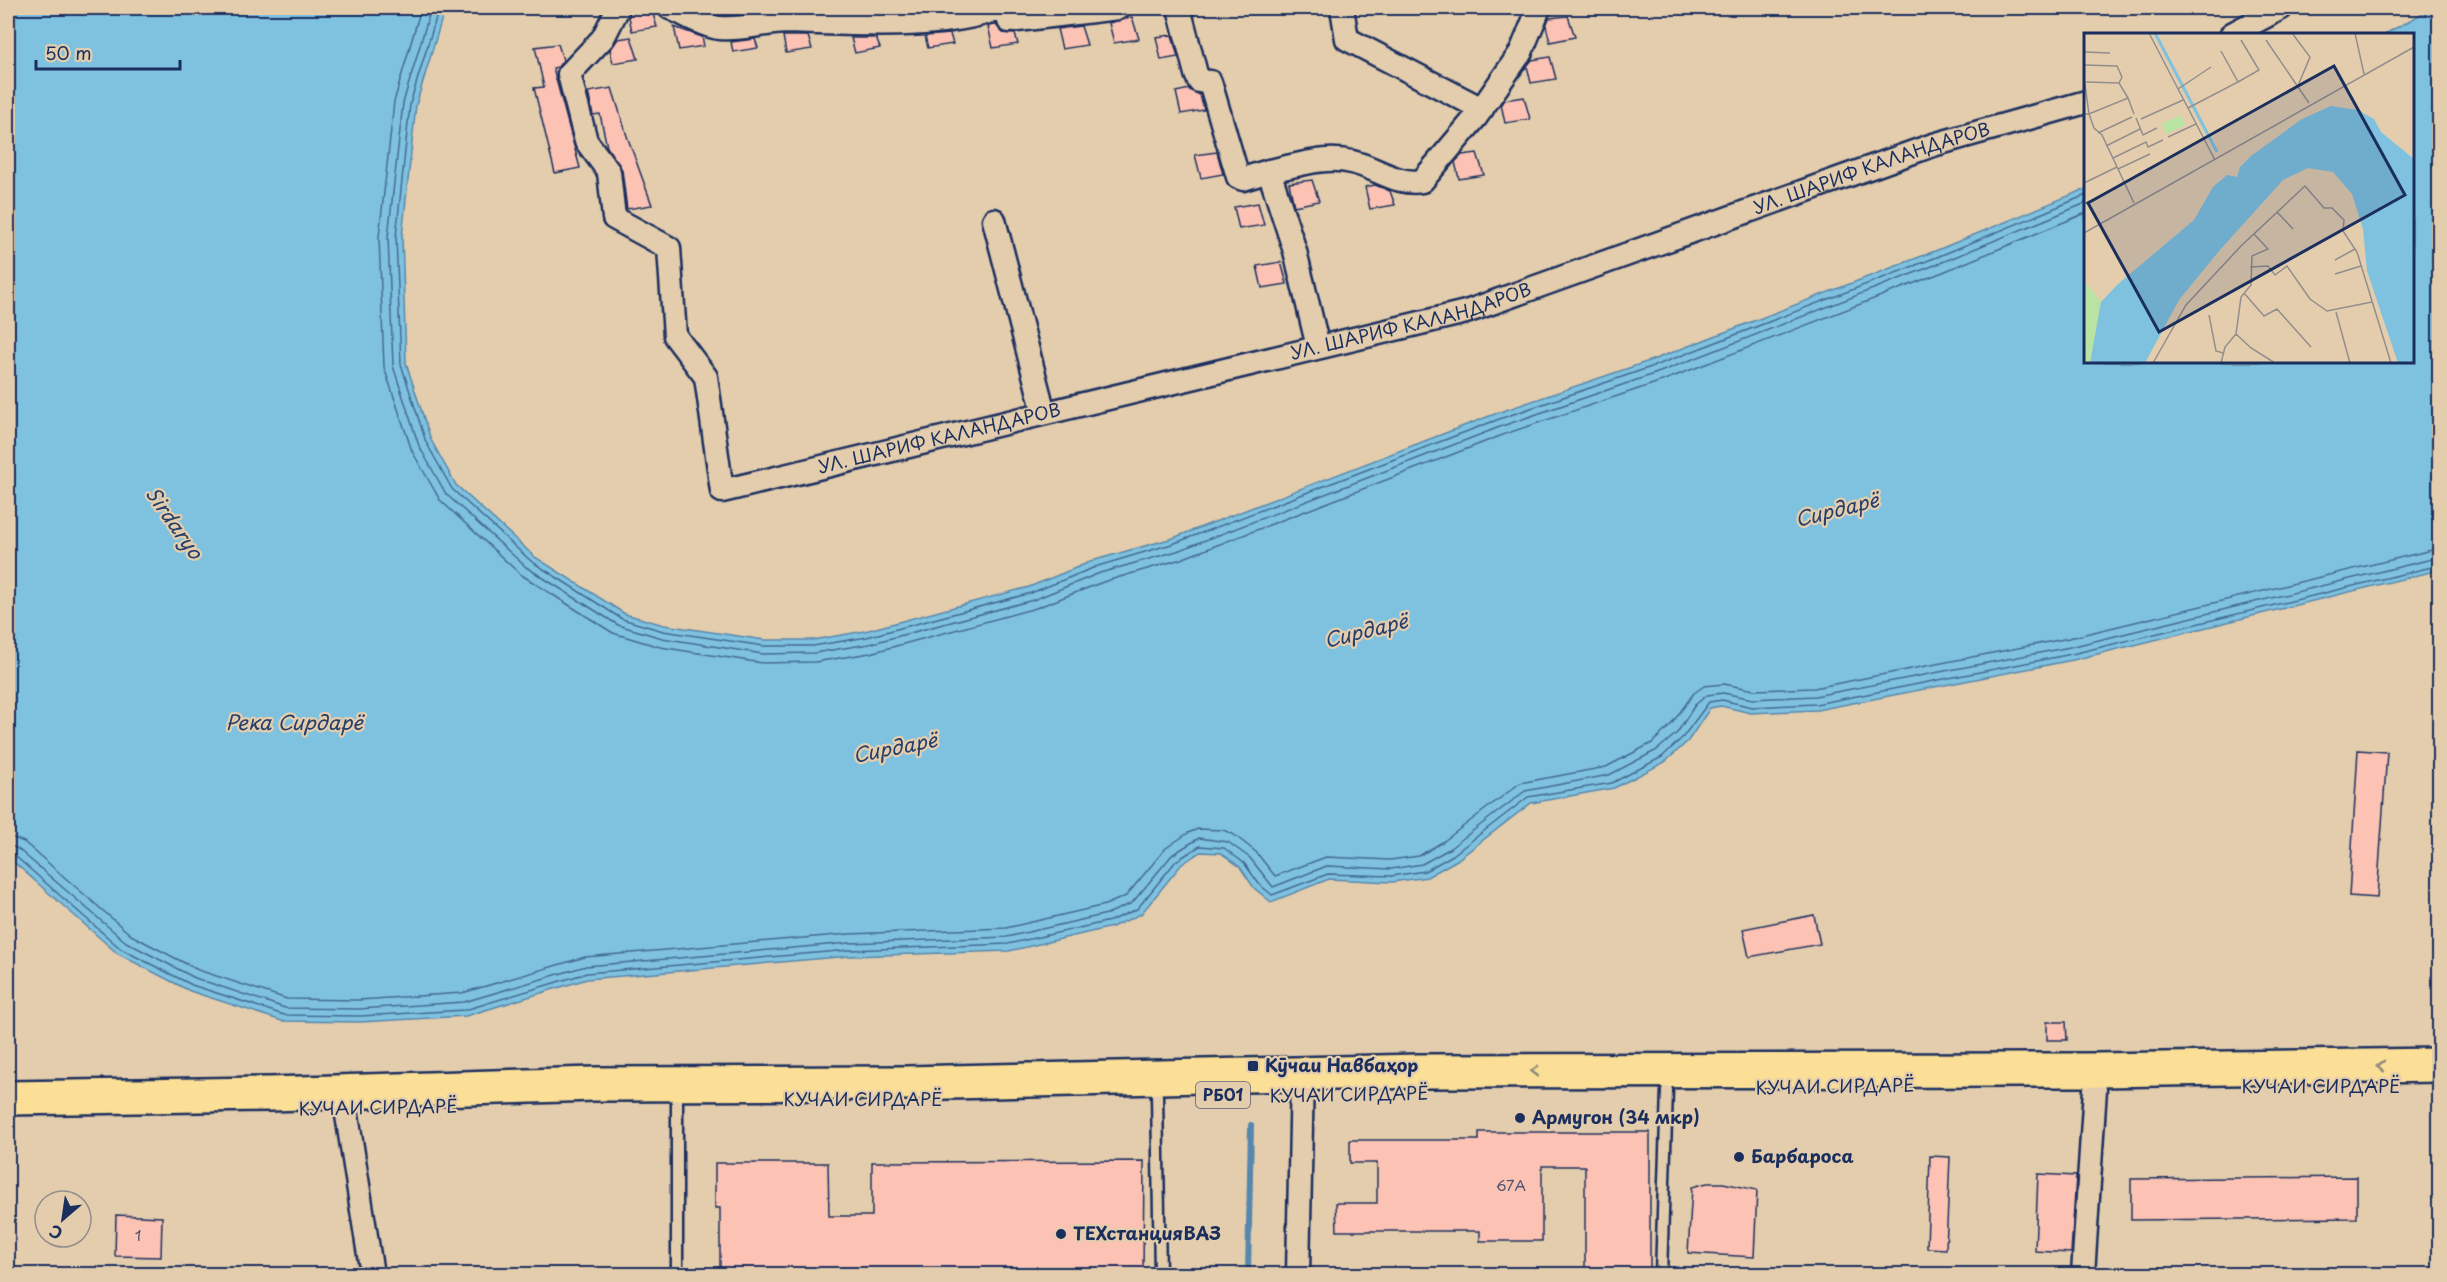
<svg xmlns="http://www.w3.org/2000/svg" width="2447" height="1282" font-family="'Playpen Sans',sans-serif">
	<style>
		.water { fill: #7fc2e0; stroke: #5787ac; stroke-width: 1.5 }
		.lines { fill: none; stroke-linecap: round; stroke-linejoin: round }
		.shore { stroke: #436a92; stroke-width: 1.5 }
		.stream { stroke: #5787ac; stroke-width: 6 }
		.building { fill: #fcc2b3; stroke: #1b2f5e; stroke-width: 1.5 }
		.lane-casing { stroke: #1b2f5e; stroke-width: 15 }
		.street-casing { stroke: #1b2f5e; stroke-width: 27 }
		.highway-casing { stroke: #1b2f5e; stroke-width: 38 }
		.lane { stroke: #e3cdad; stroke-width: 10 }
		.street { stroke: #e3cdad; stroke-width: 22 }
		.highway { stroke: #fbdf96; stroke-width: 33 }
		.oneway { stroke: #8b877a }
		.poi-dot { fill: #1b2f5e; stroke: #e3cdad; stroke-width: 2 }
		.labels { text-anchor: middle; stroke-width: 4.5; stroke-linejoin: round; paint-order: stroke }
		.number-label { font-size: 15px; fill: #535473 }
		.shield { fill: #e3cdad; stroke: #575e76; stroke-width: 1.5 }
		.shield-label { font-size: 16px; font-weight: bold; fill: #1b2f5e }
		.street-label { font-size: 18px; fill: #1b2f5e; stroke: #e3cdad }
		.poi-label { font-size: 18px; font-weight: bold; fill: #1b2f5e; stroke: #e3cdad; text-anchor: start }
		.water-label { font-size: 20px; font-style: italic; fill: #253e6b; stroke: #e3cdad }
		.inset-river { fill: none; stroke: #7fc2e0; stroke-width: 3 }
		.inset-road { fill: none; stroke: #938e8d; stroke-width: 1.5 }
		.view { fill: #1b2f5e; fill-opacity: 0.15; stroke: #1b2f5e; stroke-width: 3 }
		.inset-edge { fill: none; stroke: #1b2f5e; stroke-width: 3 }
	</style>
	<rect width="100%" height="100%" fill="#e3cdad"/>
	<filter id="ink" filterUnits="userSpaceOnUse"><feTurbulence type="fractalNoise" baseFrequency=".0167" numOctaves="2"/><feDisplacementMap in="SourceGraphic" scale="12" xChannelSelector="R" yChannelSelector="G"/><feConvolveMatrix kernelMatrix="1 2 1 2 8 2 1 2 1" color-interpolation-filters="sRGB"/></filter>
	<g filter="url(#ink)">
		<path class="water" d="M8,8H445L416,105L402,237L406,363L431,440L456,485L535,557L625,614L664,625L765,640H813L865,631L1029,587L1095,560L1173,538L1500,412L1655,359L1935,251L2085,189L2086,362H2412V34H2385L2432,8H2439V570L2073,660L1817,710L1751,713L1721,706L1710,708L1688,741L1665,762L1614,788L1531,803L1457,860L1427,877L1392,882L1329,879L1271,902L1254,888L1240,867L1221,853L1200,852L1181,865L1141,914L1112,927L1009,951L850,956L587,979L466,1016L360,1022L282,1021L190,991L118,954L8,857Z"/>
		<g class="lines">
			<path class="shore" d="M421,8L394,102L379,237L384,367L412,451L440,500L520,574L613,633L660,647L762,663L815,662L870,653L1036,608L1103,582L1181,559L1508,433L1662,381L1943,272L2086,213
				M431,8L403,103L388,237L393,366L419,446L446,494L526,567L618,625L662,638L763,654L814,653L869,644L1033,600L1100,573L1177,551L1505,425L1660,372L1940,263L2086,203
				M439,8L410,104L396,237L401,364L426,442L452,489L531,561L622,619L663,631L764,646H813L867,637L1031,593L1098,566L1175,543L1502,418L1657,365L1937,257L2086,195
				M8,836L24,842L131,935L198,970L287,999L359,1000L462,993L585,957L849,934L1006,928L1105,905L1126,896L1166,848L1188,833L1198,829L1223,830L1233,834L1256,852L1275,876L1326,857L1390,860L1419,856L1444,841L1520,783L1606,767L1652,743L1670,726L1694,693L1704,686L1724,684L1754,690L1814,688L2069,638L2440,548
				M8,845L18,849L126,942L195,978L285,1008L359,1009L464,1002L586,966L850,943L1007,937L1107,914L1132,903L1172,855L1199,838L1228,842L1250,858L1273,887L1327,866L1391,869L1422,864L1449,849L1525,791L1609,775L1657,750L1677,733L1695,705L1707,695L1723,693L1753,699L1815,696L2070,647L2440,557
				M8,853L14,855L121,949L192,985L284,1015L360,1016L465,1010L587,973L850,950L1008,944L1110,921L1137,909L1176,861L1200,846L1224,848L1244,863L1259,884L1272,895L1328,874L1391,876L1425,871L1453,855L1528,797L1612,783L1662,757L1683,737L1709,702L1722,700L1752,707L1816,704L2072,654L2440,565"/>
			<path class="stream" d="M1248,1274L1251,1125"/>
		</g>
		<path class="building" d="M631,8H651L657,27L632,31L629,17Z
			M1568,16L1575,37L1550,42L1546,26L1549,18Z
			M1132,17L1139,39L1114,43L1109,23Z
			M996,25L1003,33L1015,34L1018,44L993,48L988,26Z
			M1081,26L1087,45L1062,49L1057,29Z
			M674,27L702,37L704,46L679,50Z
			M950,34L953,44L928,48L925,36Z
			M1172,35L1178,57L1161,60L1156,37Z
			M783,36H808L812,49L786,53Z
			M631,37L638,59L613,63L610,50L618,39Z
			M851,38H876L880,48L855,53Z
			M755,39L758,48L733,52L731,42Z
			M558,44L563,60L558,67L553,68L580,168L555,173L534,88L544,87L535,47Z
			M1550,57L1556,79L1531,83L1527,66L1532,60Z
			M612,88L627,136L652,205L627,209L622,170L607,147L600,114L593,115L588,92Z
			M1189,89L1200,95L1204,110L1181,114L1176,92Z
			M1524,97L1530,119L1505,123L1501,104L1504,100Z
			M1217,152L1223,174L1201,178L1195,155Z
			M1477,153L1484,175L1459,179L1455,162L1462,155Z
			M1312,180L1319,201L1294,206L1289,183Z
			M1375,185L1390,191L1395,205L1370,209L1365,187Z
			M1258,203L1264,225L1239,229L1234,207Z
			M1281,262L1287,284L1262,288L1257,266Z
			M2358,750L2387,752L2377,898L2349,896Z
			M1814,915L1820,944L1749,957L1743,929Z
			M2047,1022H2066L2067,1040H2047Z
			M1479,1132H1650V1275H1585V1166H1542V1241H1480V1231H1337L1336,1203H1377V1163H1350V1140H1479Z
			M1930,1156L1950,1157L1946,1249L1927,1248Z
			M1144,1161L1143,1275H720V1208H715V1163H828L829,1216H872V1162Z
			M2038,1174L2076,1176L2071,1253L2035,1251Z
			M2357,1177V1218L2131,1220V1179Z
			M1707,1183H1723L1757,1190L1754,1257L1688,1253L1692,1187Z
			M116,1215L162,1217L161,1257L115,1256Z"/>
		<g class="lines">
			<g class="lane-casing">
				<path id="lane" d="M1157,1095L1160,1274
					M677,1100V1274
					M1661,1274L1667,1090"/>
			</g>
			<g class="street-casing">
				<g id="street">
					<path id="s1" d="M618,8L603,38L569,74L586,141L609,172L614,218L669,248L675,336L706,377L722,491L1466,312L1933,145L2086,102"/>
					<path d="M670,8C685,14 705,27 720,28C743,30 766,22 789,22C859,24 934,31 1002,8"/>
					<path d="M1007,8L1009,21L1118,8"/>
					<path d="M1179,8L1196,74L1199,81L1210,82L1238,177L1243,179L1269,171"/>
					<path d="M1342,8L1347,39L1482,109"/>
					<path d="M2232,34L2281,8"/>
					<path d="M994,220L1044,413"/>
					<path d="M1318,347L1295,251L1269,171C1295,166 1325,155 1352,162C1375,167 1398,186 1422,181L1476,117L1521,52L1539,8"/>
					<path d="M346,1109L372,1274"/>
					<path d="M1298,1274L1302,1073"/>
					<path d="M2083,1274L2095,1089"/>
				</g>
			</g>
			<g class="highway-casing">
				<path id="highway" d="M8,1098L270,1094L594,1084L906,1083L1419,1071L2097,1070L2440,1065"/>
			</g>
			<use href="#lane" class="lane"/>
			<use href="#street" class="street"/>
			<use href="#highway" class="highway"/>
		</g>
		<defs><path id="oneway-chevron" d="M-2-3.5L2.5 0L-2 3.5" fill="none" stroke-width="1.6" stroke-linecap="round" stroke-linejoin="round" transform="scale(1.5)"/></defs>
		<g class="oneway">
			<use href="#oneway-chevron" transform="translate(2381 1066) rotate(180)"/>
			<use href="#oneway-chevron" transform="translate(1535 1071) rotate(180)"/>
		</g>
	</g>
	<g class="poi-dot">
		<rect x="1247" y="1060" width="12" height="12" rx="3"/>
		<circle cx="1520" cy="1118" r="6"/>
		<circle cx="1739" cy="1157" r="6"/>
		<circle cx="1061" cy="1234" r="6"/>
	</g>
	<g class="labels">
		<g class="number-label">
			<text x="1511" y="1191">67А</text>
			<text x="138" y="1241">1</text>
		</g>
		<rect class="shield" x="1196" y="1082" width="54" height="26" rx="4.5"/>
		<g class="shield-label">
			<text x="1223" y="1101">РБ01</text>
		</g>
		<g class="street-label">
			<text dy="6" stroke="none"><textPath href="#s1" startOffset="1750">УЛ. ШАРИФ КАЛАНДАРОВ</textPath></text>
			<text dy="6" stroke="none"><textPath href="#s1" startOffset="1264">УЛ. ШАРИФ КАЛАНДАРОВ</textPath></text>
			<text dy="6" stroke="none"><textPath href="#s1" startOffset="778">УЛ. ШАРИФ КАЛАНДАРОВ</textPath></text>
			<text transform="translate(1835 1087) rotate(-1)" y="6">КУЧАИ СИРДАРЁ</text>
			<text x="2321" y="1093">КУЧАИ СИРДАРЁ</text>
			<text transform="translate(1349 1095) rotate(-1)" y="6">КУЧАИ СИРДАРЁ</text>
			<text x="863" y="1106">КУЧАИ СИРДАРЁ</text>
			<text transform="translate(378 1108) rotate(-1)" y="6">КУЧАИ СИРДАРЁ</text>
		</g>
		<g class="poi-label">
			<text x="1265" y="1072">Кӯчаи Навбаҳор</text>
			<text x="1532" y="1124">Армугон (34 мкр)</text>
			<text x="1751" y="1163">Барбароса</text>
			<text x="1073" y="1240">ТЕХстанцияВАЗ</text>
		</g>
		<g class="water-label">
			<text transform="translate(1837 510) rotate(-14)" y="7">Сирдарё</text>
			<text transform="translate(174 523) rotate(55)" y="7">Sirdaryo</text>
			<text transform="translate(1366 631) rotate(-14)" y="7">Сирдарё</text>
			<text x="294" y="730">Река Сирдарё</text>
			<text transform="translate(895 748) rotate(-11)" y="7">Сирдарё</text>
		</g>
	</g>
	<g transform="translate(2084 33)">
		<rect width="330" height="330" fill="#e3cdad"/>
		<path d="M97,82L101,92L82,101L78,91ZM0,248L17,269L6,330H0Z" fill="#b7e4a2"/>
		<path d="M247,73L274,77L290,86L297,99L330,126V330H314L283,238L279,196L268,161L249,139L224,135L199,147L135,218L95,267L61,330H6L17,269L34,251L110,187L129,154L143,142L153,144L156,134L167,123L218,86Z" fill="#7fc2e0"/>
		<path class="inset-river" d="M71,0L133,119"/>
		<path class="inset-road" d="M65,0L131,127M208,0L226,24L213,55M271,0L280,41M182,7L225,70M0,19L26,20M0,32L33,33L38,44L35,50L44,65M0,44L5,81L44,65L50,81M2,49L35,50M154,49L175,37L157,7M94,56L127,34M104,75L154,49L137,18M0,81H5L10,95L18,102L50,170M52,85L59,102L73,95M57,86L99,67M14,100L48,84M84,104L112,91M22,113L56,96M29,125L62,109L64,114L79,107M34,136L66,121M0,150L33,134M0,171L41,150M193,179L209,196M0,200L330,14M251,227L271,216M166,234L184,233L191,242L203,233L226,266L243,278L288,269M251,241L277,233M160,260L180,283L193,276L227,314M252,279L266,330M125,282L132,318L139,320M152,301L167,315L191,330M69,330L102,272L157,213L221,153L240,175H248L260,187L259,198L273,219L307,330M137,330L141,314L152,301L157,264L167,252L168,223L184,216L170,201"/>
		<path class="view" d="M250,33L321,162L75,299L4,170Z"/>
		<rect width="330" height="330" class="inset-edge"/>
	</g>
	<rect width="2447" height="1282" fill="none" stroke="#e3cdad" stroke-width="30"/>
	<rect x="15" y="15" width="2417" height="1252" fill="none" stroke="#1b2f5e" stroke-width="2" filter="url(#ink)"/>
	<g transform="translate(63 1219) rotate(209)"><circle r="28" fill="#e3cdad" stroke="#938e8d" stroke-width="1.5"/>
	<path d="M0-4.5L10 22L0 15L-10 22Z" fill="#1b2f5e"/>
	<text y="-9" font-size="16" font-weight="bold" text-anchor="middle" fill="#1b2f5e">С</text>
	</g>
	<path d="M36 60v9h144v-9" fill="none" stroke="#1b2f5e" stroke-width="3"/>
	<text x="45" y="60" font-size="18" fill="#1b2f5e" stroke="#e3cdad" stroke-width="4.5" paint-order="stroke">50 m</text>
</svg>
